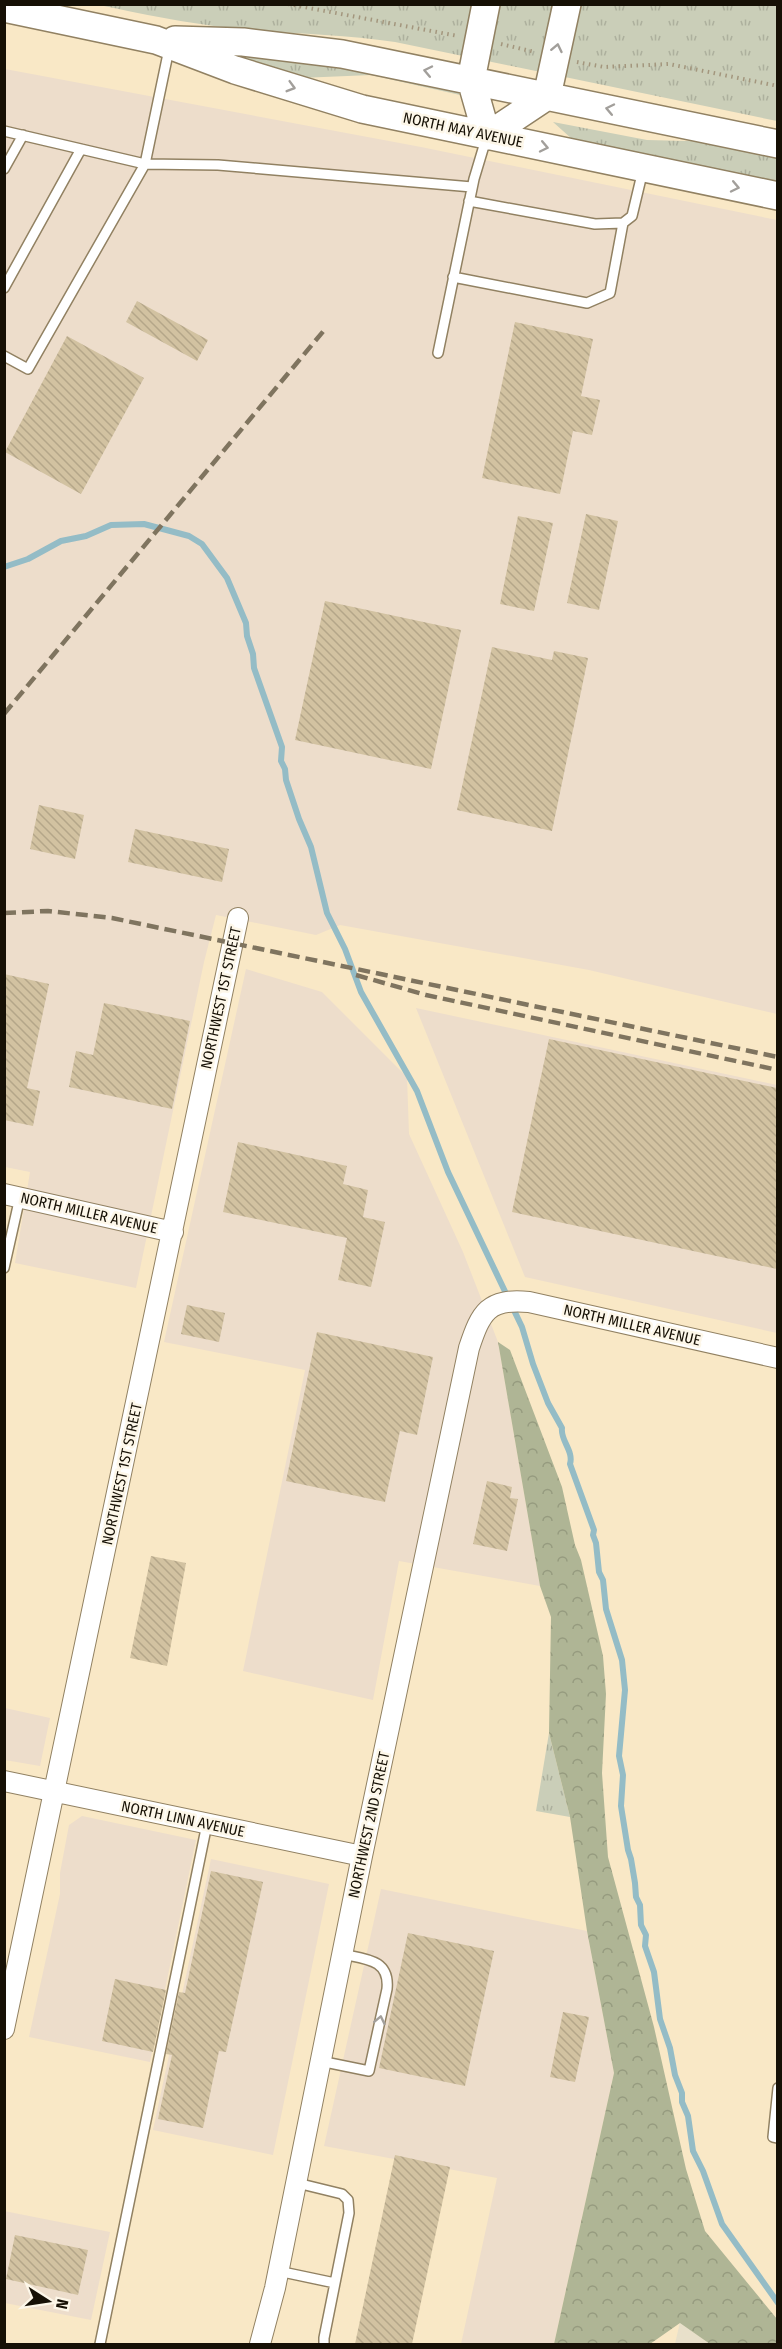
<svg xmlns="http://www.w3.org/2000/svg" width="782" height="2349" font-family="'Fira Sans Condensed',sans-serif">
	<style>
		.commercial { fill: #e8e0ca }
		.industrial { fill: #edddcb }
		.grass { fill: url(#grass-tufts) }
		.forest { fill: url(#forest-crowns) }
		.lines { fill: none; stroke-linecap: round; stroke-linejoin: round }
		.stream { stroke: #94bcc6; stroke-width: 6 }
		.building { fill: url(#building-back-hatch) }
		.lane-casing { stroke: #918162; stroke-width: 12 }
		.street-casing { stroke: #918162; stroke-width: 22 }
		.secondary-casing { stroke: #918162; stroke-width: 30 }
		.path { stroke: #a3967d; stroke-width: 4; stroke-dasharray: 1.5 4.5; stroke-linecap: butt }
		.lane { stroke: #fff; stroke-width: 9 }
		.street { stroke: #fff; stroke-width: 20 }
		.secondary { stroke: #fff; stroke-width: 27 }
		.rail { stroke: #7f745f; stroke-width: 4.5; stroke-dasharray: 12 6; stroke-linecap: butt }
		.oneway { stroke: #a29f9b }
		.labels { text-anchor: middle; stroke-width: 5; stroke-linejoin: round; paint-order: stroke }
		.street-label { font-size: 15px; fill: #161005; stroke: #fdf7e9 }
	</style>
	<defs>
		<pattern id="grass-tufts" width="24" height="20" patternUnits="userSpaceOnUse" patternTransform="scale(1.5)"><rect width="24" height="20" fill="#caceb8"/><path d="M3 7l-1-3M5 7V3M7 7l1-3M15 17l-1-3M17 17v-4M19 17l1-3" fill="none" stroke="#adb09d"/></pattern>
		<pattern id="forest-crowns" width="20" height="18" patternUnits="userSpaceOnUse" patternTransform="scale(1.5)"><rect width="20" height="18" fill="#afb595"/><path d="M2 6a3 3 0 1 1 6 0M12 15a3 3 0 1 1 6 0" fill="none" stroke="#969b7f"/></pattern>
		<pattern id="building-back-hatch" width="6" height="6" patternUnits="userSpaceOnUse" patternTransform="scale(1.5)"><rect width="6" height="6" fill="#d2c2a1"/><path d="M-1 5l2 2M0 0l6 6M5-1l2 2" fill="none" stroke="#b4a689"/></pattern>
	</defs>
	<rect width="100%" height="100%" fill="#f9e8c6"/>
	<path class="commercial" d="M680,2322L710,2344H675Z"/>
	<path class="industrial" d="M5,69L421,147L777,220V1014L589,970L340,925L316,935L216,915L204,962L136,1288L15,1263L30,1172L5,1167Z
		M246,969L322,992L407,1077L409,1134L463,1252L498,1342L540,1586L399,1561L373,1700L243,1671L305,1370L164,1342Z
		M416,1008L777,1085V1333L525,1277Z
		M5,1708L50,1718L40,1766L5,1760Z
		M82,1816L196,1840L150,2062L29,2037L60,1894V1873L69,1825Z
		M211,1859L329,1884L273,2155L153,2130Z
		M381,1889L587,1931L614,2073L554,2344H461L497,2178L324,2146Z
		M4,2211L110,2232L91,2320L5,2303Z"/>
	<path class="grass" d="M99,5H777V121L395,42C341,34 285,34 230,28C186,23 142,14 99,5Z
		M247,55L306,61L456,89L460,95L371,75L300,78L239,57Z
		M553,122L647,140L726,142L777,153V184L572,139Z
		M549,1733L570,1817L536,1811Z"/>
	<path class="forest" d="M498,1342L510,1350L562,1487L575,1545L581,1560L603,1656L606,1694L602,1773L608,1857L654,2027L686,2169L705,2231L777,2319V2344H710L680,2323L650,2344H554L614,2073L587,1931L570,1817L549,1733L551,1617L540,1586Z"/>
	<g class="lines">
		<path class="stream" d="M4,567L28,559L61,541L86,536L111,525L144,524L189,536L202,544L227,578L246,623L247,636L253,654L254,668L282,747L281,761L285,769L286,780L299,819L311,847L327,913L345,949L361,992L417,1091L448,1172L522,1327L533,1364L548,1403L562,1428C560,1440 574,1451 570,1464L594,1530L593,1535L596,1543L599,1572L603,1580L606,1609L622,1660L625,1690L619,1756L623,1775L621,1806L628,1850L631,1859L635,1883L636,1897L640,1905L641,1925L646,1935L645,1946L654,1972L660,2019L670,2048L675,2075L682,2093V2102L688,2116L693,2151L703,2171L722,2224L778,2303"/>
	</g>
	<path class="building" d="M137,301L208,340L197,361L126,322Z
		M515,322L593,339L581,396L600,400L592,435L573,431L560,494L482,478Z
		M67,336L144,378L81,494L5,452Z
		M586,514L618,521L599,610L567,603Z
		M518,516L553,523L534,611L500,604Z
		M325,601L461,630L431,769L295,740Z
		M492,647L552,660L554,651L588,658L552,831L457,810Z
		M39,805L84,815L75,859L30,849Z
		M135,829L229,849L222,882L128,862Z
		M4,974L49,984L27,1088L40,1091L33,1126L4,1120Z
		M104,1003L190,1021L172,1109L69,1087L76,1051L93,1055Z
		M549,1039L777,1088V1269L512,1212Z
		M238,1142L347,1166L343,1184L368,1190L363,1217L385,1222L371,1287L338,1280L347,1238L223,1212Z
		M187,1305L225,1313L219,1342L181,1334Z
		M317,1332L433,1357L417,1435L400,1431L385,1502L286,1481Z
		M487,1481L512,1487L510,1498L518,1499L507,1551L473,1544Z
		M151,1556L186,1563L167,1666L130,1658Z
		M211,1871L263,1882L226,2052L219,2051L203,2128L158,2119L172,2055L166,2054L179,1992L185,1993Z
		M408,1933L494,1951L465,2086L379,2068Z
		M115,1979L166,1990L153,2052L102,2041Z
		M563,2012L589,2017L575,2082L550,2077Z
		M395,2155L450,2167L412,2344H355Z
		M15,2235L88,2250L78,2295L6,2279Z"/>
	<g class="lines">
		<g class="lane-casing">
			<path id="lane" d="M4,131L145,164L169,49
				M4,169L23,135
				M469,201L595,224L623,223L632,216L643,170
				M453,277L587,303L610,293L623,223
				M4,288L81,149
				M438,353L474,179L486,139
				M4,356L28,369L145,164L218,165L472,187
				M4,1268L20,1197
				M320,2061L369,2071L387,1989C390,1959 365,1959 342,1954
				M778,2088L773,2137L778,2138
				M297,2183L342,2194L348,2200L349,2213L324,2338V2344
				M278,2271L335,2283
				M100,2344L207,1824"/>
		</g>
		<g class="street-casing">
			<path id="street" d="M4,1194L173,1232
				M4,1781L362,1856
				M4,2029L238,918
				M260,2344L275,2288L362,1856L469,1348C481,1312 488,1298 529,1302L778,1358"/>
		</g>
		<g class="secondary-casing">
			<path id="secondary" d="M486,4L471,80L487,136
				M4,8L156,40L235,70L362,109L778,196
				M175,40L243,42L342,54L778,144
				M487,136L547,96L567,4"/>
		</g>
		<path class="path" d="M288,4L458,36
			M501,44L535,52
			M577,62L604,67L669,64L778,86"/>
		<use href="#lane" class="lane"/>
		<use href="#street" class="street"/>
		<use href="#secondary" class="secondary"/>
		<path class="rail" d="M4,714L326,328
			M4,913L48,911L112,918L778,1057
			M356,975L426,995L778,1070"/>
	</g>
	<defs><path id="oneway-chevron" d="M-2-3.5L2.5 0L-2 3.5" fill="none" stroke-width="1.6" stroke-linecap="round" stroke-linejoin="round" transform="scale(1.5)"/></defs>
	<g class="oneway">
		<use href="#oneway-chevron" transform="translate(557 48) rotate(-78)"/>
		<use href="#oneway-chevron" transform="translate(428 71) rotate(-168)"/>
		<use href="#oneway-chevron" transform="translate(291 87) rotate(16)"/>
		<use href="#oneway-chevron" transform="translate(610 109) rotate(-168)"/>
		<use href="#oneway-chevron" transform="translate(544 147) rotate(12)"/>
		<use href="#oneway-chevron" transform="translate(735 187) rotate(12)"/>
		<use href="#oneway-chevron" transform="translate(380 2020) rotate(-78)"/>
	</g>
	<g class="labels">
		<g class="street-label">
			<text transform="translate(463 130) rotate(12)" y="5">NORTH MAY AVENUE</text>
			<text transform="translate(221 998) rotate(-78)" y="5">NORTHWEST 1ST STREET</text>
			<text transform="translate(89 1213) rotate(13)" y="5">NORTH MILLER AVENUE</text>
			<text transform="translate(632 1325) rotate(13)" y="5">NORTH MILLER AVENUE</text>
			<text transform="translate(122 1474) rotate(-78)" y="5">NORTHWEST 1ST STREET</text>
			<text transform="translate(183 1819) rotate(12)" y="5">NORTH LINN AVENUE</text>
			<text transform="translate(369 1825) rotate(-78)" y="5">NORTHWEST 2ND STREET</text>
		</g>
	</g>
	<rect width="782" height="2349" fill="none" stroke="#161005" stroke-width="12"/>
	<g transform="translate(48 2301) rotate(102)" stroke="#fdf7e9" stroke-width="4.5" paint-order="stroke">
	<path d="M0-4.5L10 22L0 15L-10 22Z" fill="#161005"/>
	<text y="-9" font-size="16" font-weight="bold" text-anchor="middle" fill="#161005">N</text>
	</g>
</svg>
